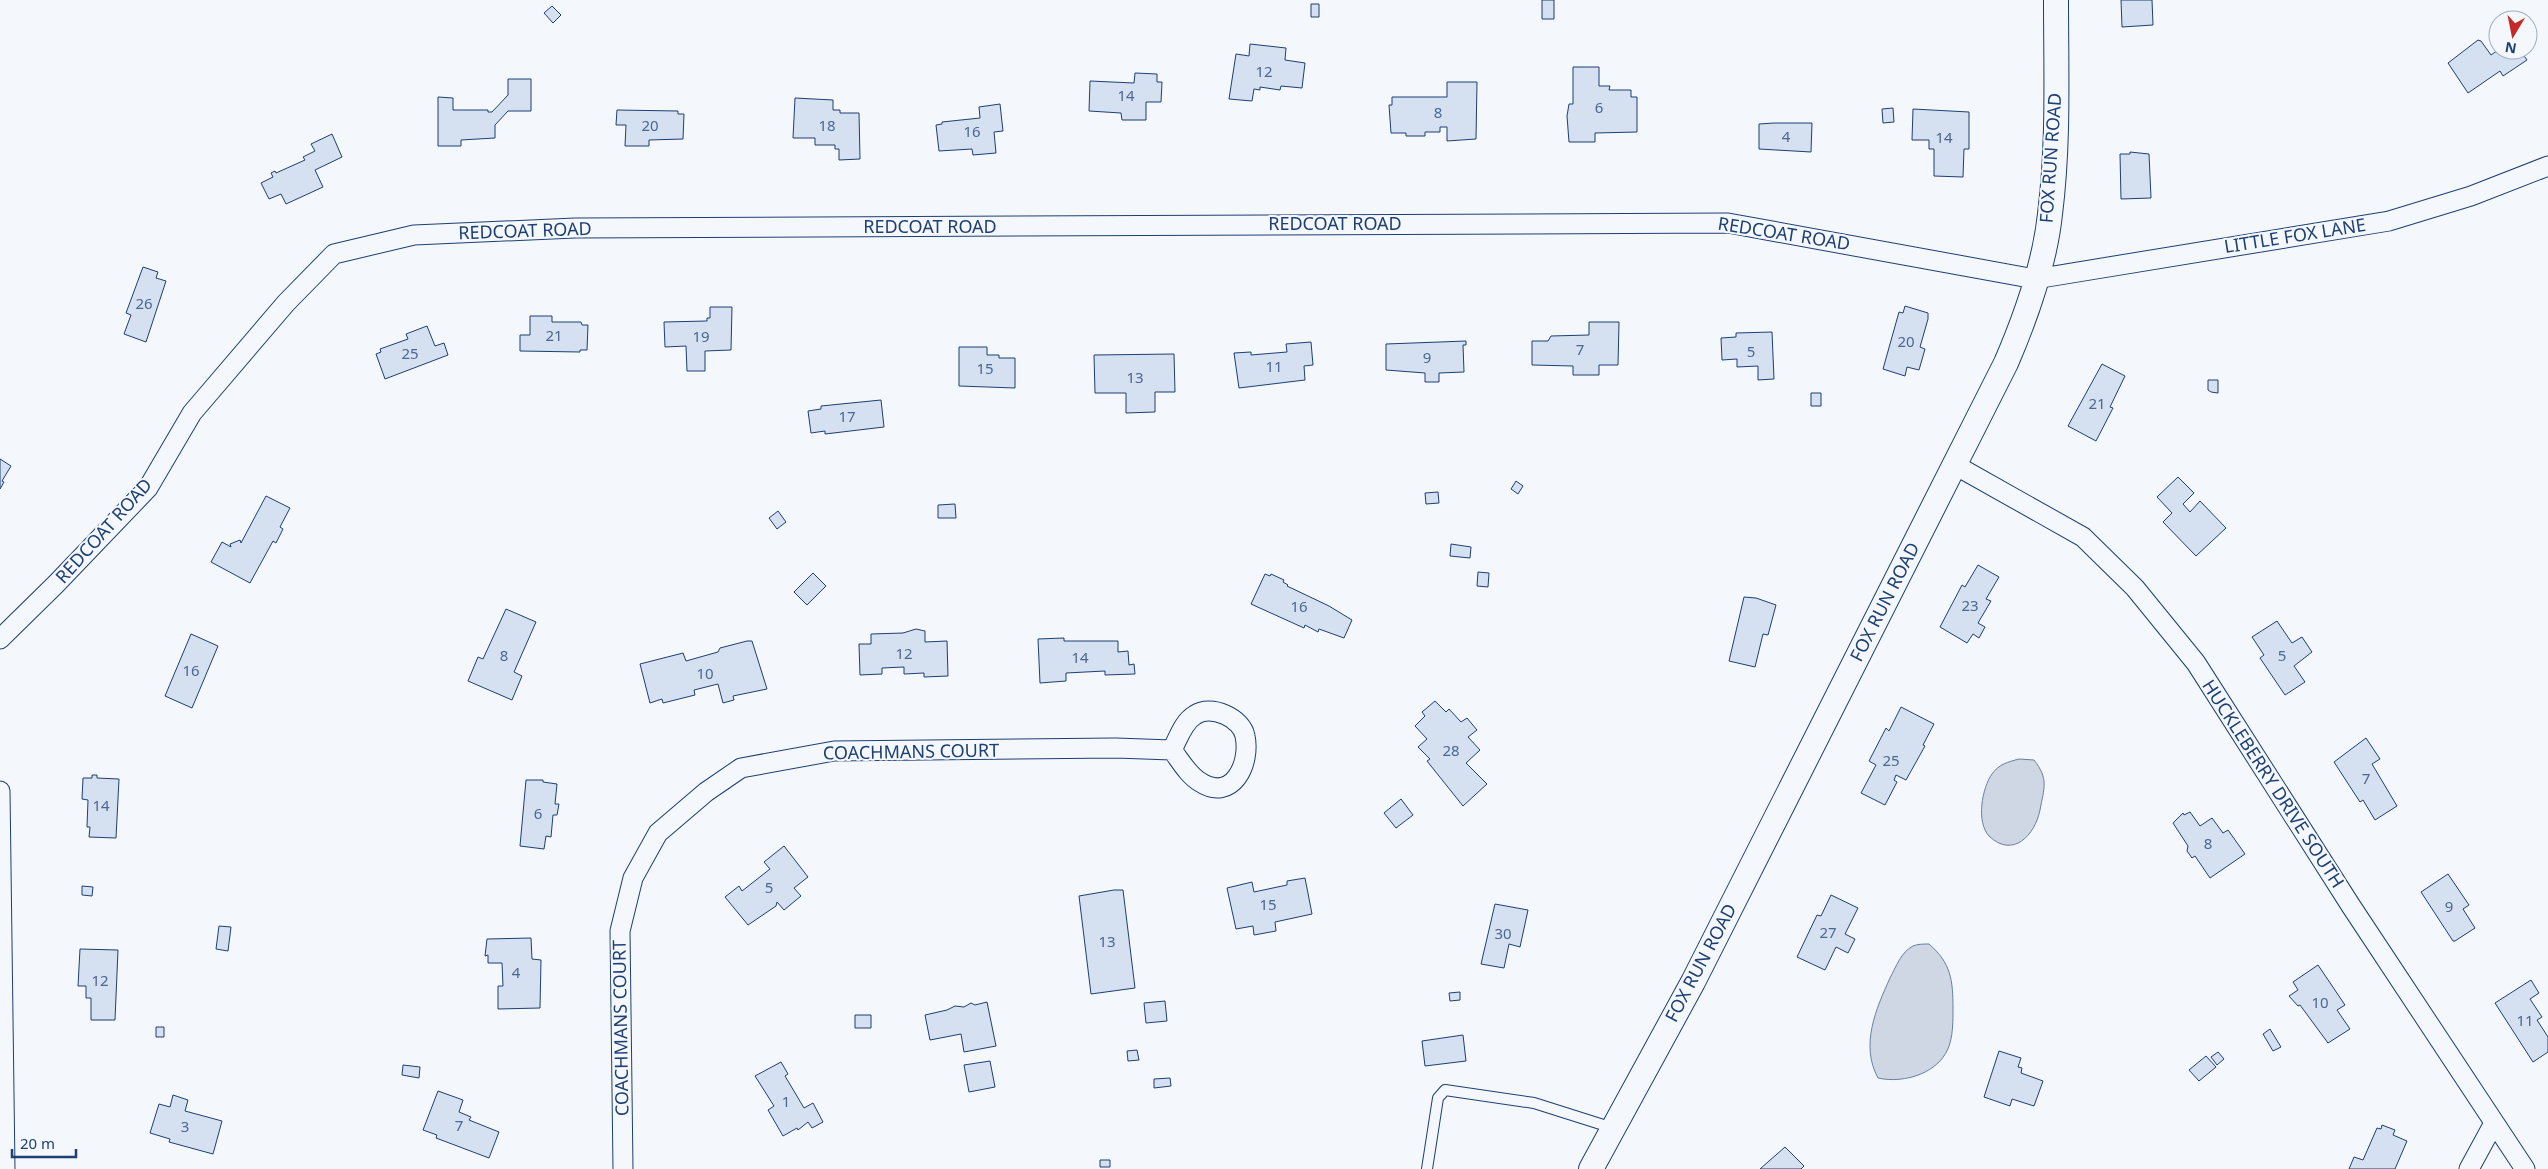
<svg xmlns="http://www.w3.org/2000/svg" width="2548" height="1169" font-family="'Noto Sans',sans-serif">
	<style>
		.water { fill: #cfd7e4; stroke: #687fa3 }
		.building { fill: #d5e0f0; stroke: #1d3f73 }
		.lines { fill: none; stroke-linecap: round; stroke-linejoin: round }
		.service-casing { stroke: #1d3f73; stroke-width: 12 }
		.minor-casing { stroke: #1d3f73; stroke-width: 21 }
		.tertiary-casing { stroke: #1d3f73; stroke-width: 26 }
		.service { stroke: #f4f7fb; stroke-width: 10 }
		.minor { stroke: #f4f7fb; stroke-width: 19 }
		.tertiary { stroke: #f4f7fb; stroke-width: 24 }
		.labels { text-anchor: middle; stroke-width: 4; stroke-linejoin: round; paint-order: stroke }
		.number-label { font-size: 15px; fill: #4b6792 }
		.street-label { font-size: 18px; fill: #1d3f73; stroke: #f4f7fb }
	</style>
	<rect width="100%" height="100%" fill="#f4f7fb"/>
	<path class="water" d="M2019,759L2034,760C2049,779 2044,788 2040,810C2035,835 2013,859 1989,836C1976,822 1982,788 1992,774C1999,764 2008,762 2019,759Z
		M1929,944C1951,963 1953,980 1953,1009C1953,1020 1953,1032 1950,1043C1942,1073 1904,1084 1878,1078C1860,1045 1876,1009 1890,978C1896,967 1901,952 1913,946C1917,944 1924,944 1929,944Z"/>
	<path class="building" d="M1542,0H1554V19H1542Z
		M2121,0H2152L2153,25L2122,27Z
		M1311,4H1319V17H1311Z
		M552,6L561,15L553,23L544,13Z
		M2478,40L2481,41L2491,55L2498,50H2520L2527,60L2503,76L2500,71L2468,93L2448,63Z
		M1250,44L1286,48L1285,60L1305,63L1302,88L1281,86L1280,90L1260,87V90L1254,89L1252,101L1229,99L1236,54L1249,56Z
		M1573,67H1599V86H1610L1609,90H1631V97H1637V132L1595,133V142H1569L1567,116L1569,104H1573Z
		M1135,73L1157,74V82H1162L1161,102H1146V120H1122L1121,113L1089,111L1090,81L1134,83Z
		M508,79H531V111H508L495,125V138L461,140V146H438V97L453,98V110H488V112H492L508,95Z
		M1447,82H1477L1476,139L1447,141V127H1440V132H1425V136H1406V133H1391L1389,105H1392V97H1447Z
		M795,98L833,100V110H840V113H859L860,159L839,160V149H835V145H815V138H793Z
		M1000,104L1003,131L994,132L996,153L973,155L972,149L939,151L936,125L942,124V122L980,118L979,107Z
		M1893,108L1894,122L1883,123L1882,109Z
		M1913,109L1969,112V149H1964L1963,177L1934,176V149H1929V140H1912Z
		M617,110L678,111V114H684L683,139L649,140V146H625L626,125H616Z
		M1774,123H1812L1811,152L1759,149V124Z
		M332,134L342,157L315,170L323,187L286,204L281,194L269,199L261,183L273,177L271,173L275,171L276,173L305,160L303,157L315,151L311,144Z
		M2130,152L2149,154L2151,198L2121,199L2120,154H2130Z
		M143,267L158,272L156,278L166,281L146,342L124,334L131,315L126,313Z
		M1905,306L1928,313V319L1920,347L1925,349L1919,370L1907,367L1905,376L1883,369L1899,312L1903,313Z
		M710,307H732L731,350L705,351V371H687L686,346L665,347L664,322L707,321V318H710Z
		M530,316H552V322H581L582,325H588L587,350H580V352L520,351V335H530Z
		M1589,322H1619L1618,365H1599V375H1573V366L1532,365V341H1548L1551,336L1589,335Z
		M427,326L435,346L444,343L448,355L385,379L376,354L381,352L380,349L408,339L406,334Z
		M1772,332L1774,379L1758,380V366L1737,367V359L1722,360L1721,338L1736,337V333Z
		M1466,341V345H1463L1464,372L1439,373V382H1425V373L1386,370V344Z
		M1311,342L1313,365L1304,366L1305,380L1239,388L1234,353L1251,352V355L1287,352L1286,344Z
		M959,347H987V355H999V358H1015V388L959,386Z
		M1174,354L1175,392H1155V412L1126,413V393H1095L1094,355Z
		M2102,364L2125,376L2110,407L2113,408L2096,441L2068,426Z
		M2208,380H2218V393L2211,392L2208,390Z
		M1811,393H1821V406H1811Z
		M881,400L884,427L825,434V431L811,433L808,411L821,409V406Z
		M0,459L11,466L2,481L4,482L0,489Z
		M2178,477L2194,493L2183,504L2190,512L2200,501L2226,528L2196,556L2163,522L2172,513L2157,497Z
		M1516,481L1523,486L1518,494L1511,489Z
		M1438,492L1439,503L1426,504L1425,493Z
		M266,496L290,508L280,527L283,529L276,543L273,541L250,583L211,562L222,542L231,547L230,544L240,540L241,543Z
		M955,504L956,518H938V505Z
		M778,511L786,522L777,529L769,518Z
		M1451,544L1471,547L1470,558L1450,556Z
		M1978,565L1999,577L1986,599L1991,601L1978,623L1985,627L1979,638L1973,634L1967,643L1940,627L1962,585L1965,587Z
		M1478,572L1489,573L1488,587L1477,586Z
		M813,573L826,586L807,605L794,592Z
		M1265,574L1270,576L1271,574L1284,580L1283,582L1288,585L1287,586L1329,606L1352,620L1344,638L1319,629L1318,632L1305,625L1304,628L1251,604Z
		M1744,597L1756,598L1776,605L1768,635L1763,634L1755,667L1729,661Z
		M506,609L536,622L514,672L522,676L512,700L468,681L478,657L483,659Z
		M2277,621L2292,643L2302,637L2312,652L2294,666L2305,682L2285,695L2260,658L2264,655L2252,637Z
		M916,629L925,631V642L947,641L948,676L924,677V673L904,674V667L882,668V674L860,675L859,644H871V634L903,633Z
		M191,634L218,646L192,708L165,696Z
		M1064,638V641H1118V652L1128,651L1129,665L1134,664L1135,674L1105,675V671L1066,673V681L1040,683L1038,639Z
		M747,641H752L767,689L733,696L734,700L723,703L718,684L694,690L695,695L663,703L662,699L650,703L640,664L683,653L686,661L718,652L720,648Z
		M1435,701L1446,712L1449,709L1461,722L1467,718L1477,730L1468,737L1480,750L1466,763L1487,784L1463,806L1427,761L1430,759L1418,747L1427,739L1415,726L1425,716L1422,712Z
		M1901,707L1934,724L1923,745L1925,746L1906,780L1896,775L1894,780L1897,782L1885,805L1861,793L1876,765L1869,761L1886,728L1889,731Z
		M2366,738L2380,759L2372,764L2397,806L2375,820L2363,800L2360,802L2334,762Z
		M92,775H97V778L119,779L116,838L89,837L90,827H87L88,800L82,799L83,778H92Z
		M526,780H543V782L557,784L555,804H559L557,815H553L551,837L546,836L544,849L520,846Z
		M1401,799L1413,815L1396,828L1384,813Z
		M2190,812L2200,826L2212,818L2223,833L2228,830L2245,854L2210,878L2195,856L2192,858L2187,851L2188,846L2173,823L2183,813L2184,815Z
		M784,846L808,877L794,888L801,896L784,910L777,902L776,906L748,925L725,897L739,886L742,891L770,869L764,862Z
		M2448,874L2469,905L2463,909L2475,928L2455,941H2453L2421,892Z
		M1305,878L1312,914L1275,922L1276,931L1254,935L1253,926L1236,929L1227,888L1252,882L1254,892L1287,885V881Z
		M82,886L93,887L92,896L82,895Z
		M1114,890H1123L1135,988L1091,994L1079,896Z
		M1831,895L1858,908L1845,934L1855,939L1848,953L1836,947L1825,970L1797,957L1817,915L1821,916Z
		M1495,904L1528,910L1520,947L1509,944L1504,968L1481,964Z
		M219,926L231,927L228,951L216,949Z
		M531,938L532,959L541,960L540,1008L498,1009V986H503L502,963H488V955L485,956L487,939Z
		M80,949L118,950L115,1020H91V998H86V986H78Z
		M2318,965L2345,1005L2337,1010L2350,1029L2328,1043L2300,1005L2298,1006L2289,996L2298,990L2293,982Z
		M2531,980L2539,993L2530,999L2542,1017L2537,1020L2548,1037V1052L2533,1062L2495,1003Z
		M1460,992V1000L1450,1001L1449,993Z
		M1165,1001L1167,1021L1146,1023L1144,1003Z
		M987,1002L996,1046L964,1052L961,1034L930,1040L925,1015L947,1010L955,1006L964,1007L971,1003L975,1005Z
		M855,1015H871V1028H855Z
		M156,1027H164V1037H156Z
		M2270,1029L2281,1047L2273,1051L2263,1034Z
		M1463,1035L1466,1061L1425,1066L1422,1041Z
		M1137,1050L1139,1060L1128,1061L1127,1051Z
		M1999,1051L2021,1058L2018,1067L2022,1068L2021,1073L2043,1081L2034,1106L2012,1099L2010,1106L1984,1097Z
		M2218,1052L2224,1059L2217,1065L2211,1057Z
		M2206,1056L2216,1067L2199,1081L2189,1070Z
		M990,1061L995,1087L969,1092L964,1065Z
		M781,1062L788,1074L785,1076L804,1108L813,1103L823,1122L812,1128L808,1122L798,1130L797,1128L783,1136L768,1110L774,1106L755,1076Z
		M403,1065L420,1067L419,1078L402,1075Z
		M1170,1078L1171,1086L1154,1088V1079Z
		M438,1091L463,1100L459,1112L471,1117L469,1120L499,1132L489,1158L436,1138L437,1135L423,1130Z
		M173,1095L188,1100L185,1111L222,1121L213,1154L169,1142L170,1139L150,1133L159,1104L170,1107Z
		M2382,1125L2395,1130L2393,1135L2407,1141L2395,1169H2349L2354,1157L2363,1160L2377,1128L2381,1129Z
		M1785,1147L1804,1166L1801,1169H1760Z
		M1100,1160H1110V1167H1100Z"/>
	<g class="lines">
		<g class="service-casing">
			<path id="service" d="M1427,1169L1438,1098L1445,1090L1534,1103L1613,1128"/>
		</g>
		<g class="minor-casing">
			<path id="minor" d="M1955,465L2083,537L2135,588L2196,663L2351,906L2525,1169
				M0,639L56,584L148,488L192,413L286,303L334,254L414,235L575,228L1728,223L2035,279L2389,221L2471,196L2548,166
				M0,791L5,1169
				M623,1169L620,931L633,878L658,833L706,792L741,768L834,751L1116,748L1172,750C1180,760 1188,775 1200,782C1232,803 1251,764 1245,736C1242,718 1211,704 1195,715C1183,722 1178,739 1172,750
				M2469,1169L2494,1123"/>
		</g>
		<g class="tertiary-casing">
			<path id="tertiary" d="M1591,1169L1693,982L2006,363C2025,319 2045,262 2050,214C2059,143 2056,71 2056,0"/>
		</g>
		<use href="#service" class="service"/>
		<use href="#minor" class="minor"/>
		<use href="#tertiary" class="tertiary"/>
	</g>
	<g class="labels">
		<g class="number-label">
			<text x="1264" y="77">12</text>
			<text x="1126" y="101">14</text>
			<text x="1599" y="113">6</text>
			<text x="1438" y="118">8</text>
			<text x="650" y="131">20</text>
			<text x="827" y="131">18</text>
			<text x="972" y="137">16</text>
			<text x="1786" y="142">4</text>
			<text x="1944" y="143">14</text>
			<text x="144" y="309">26</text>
			<text x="554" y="341">21</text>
			<text x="701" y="342">19</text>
			<text x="1906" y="347">20</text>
			<text x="1580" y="355">7</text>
			<text x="1751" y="357">5</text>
			<text x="410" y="359">25</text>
			<text x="1427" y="363">9</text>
			<text x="1274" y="372">11</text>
			<text x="985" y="374">15</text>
			<text x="1135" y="383">13</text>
			<text x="2097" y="409">21</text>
			<text x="847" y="422">17</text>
			<text x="1970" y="611">23</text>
			<text x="1299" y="612">16</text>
			<text x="904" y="659">12</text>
			<text x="504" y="661">8</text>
			<text x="2282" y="661">5</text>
			<text x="1080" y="663">14</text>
			<text x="191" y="676">16</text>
			<text x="705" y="679">10</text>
			<text x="1451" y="756">28</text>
			<text x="1891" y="766">25</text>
			<text x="2366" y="784">7</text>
			<text x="101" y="811">14</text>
			<text x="538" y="819">6</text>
			<text x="2208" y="849">8</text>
			<text x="769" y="893">5</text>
			<text x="1268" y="910">15</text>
			<text x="2449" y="912">9</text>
			<text x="1828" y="938">27</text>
			<text x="1503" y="939">30</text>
			<text x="1107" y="947">13</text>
			<text x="516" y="978">4</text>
			<text x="100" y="986">12</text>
			<text x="2320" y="1008">10</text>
			<text x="2525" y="1026">11</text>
			<text x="786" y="1107">1</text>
			<text x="459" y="1131">7</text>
			<text x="185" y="1132">3</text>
		</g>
		<g class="street-label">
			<text transform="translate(2051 158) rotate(-86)" y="6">FOX RUN ROAD</text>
			<text x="1335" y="230">REDCOAT ROAD</text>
			<text x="930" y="233">REDCOAT ROAD</text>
			<text transform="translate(525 231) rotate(-2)" y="6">REDCOAT ROAD</text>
			<text transform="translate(1784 234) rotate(9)" y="6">REDCOAT ROAD</text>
			<text transform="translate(2295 236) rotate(-9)" y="6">LITTLE FOX LANE</text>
			<text transform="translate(104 531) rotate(-48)" y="6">REDCOAT ROAD</text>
			<text transform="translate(1885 602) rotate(-63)" y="6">FOX RUN ROAD</text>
			<text transform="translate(911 752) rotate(-1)" y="6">COACHMANS COURT</text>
			<text transform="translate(2273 784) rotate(57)" y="6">HUCKLEBERRY DRIVE SOUTH</text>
			<text transform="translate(1701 963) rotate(-62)" y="6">FOX RUN ROAD</text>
			<text transform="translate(621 1028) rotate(-91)" y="6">COACHMANS COURT</text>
		</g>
	</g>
	<g transform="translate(2513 35) rotate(190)"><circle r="24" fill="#f4f7fb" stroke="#9eadc5"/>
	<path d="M0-4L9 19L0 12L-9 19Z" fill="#c62828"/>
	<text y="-8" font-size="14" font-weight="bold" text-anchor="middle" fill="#1d3f73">N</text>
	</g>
	<path d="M12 1149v8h64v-8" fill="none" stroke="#1d3f73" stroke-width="2.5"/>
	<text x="20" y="1149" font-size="15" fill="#1d3f73" stroke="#f4f7fb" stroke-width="4" paint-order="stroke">20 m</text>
</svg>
